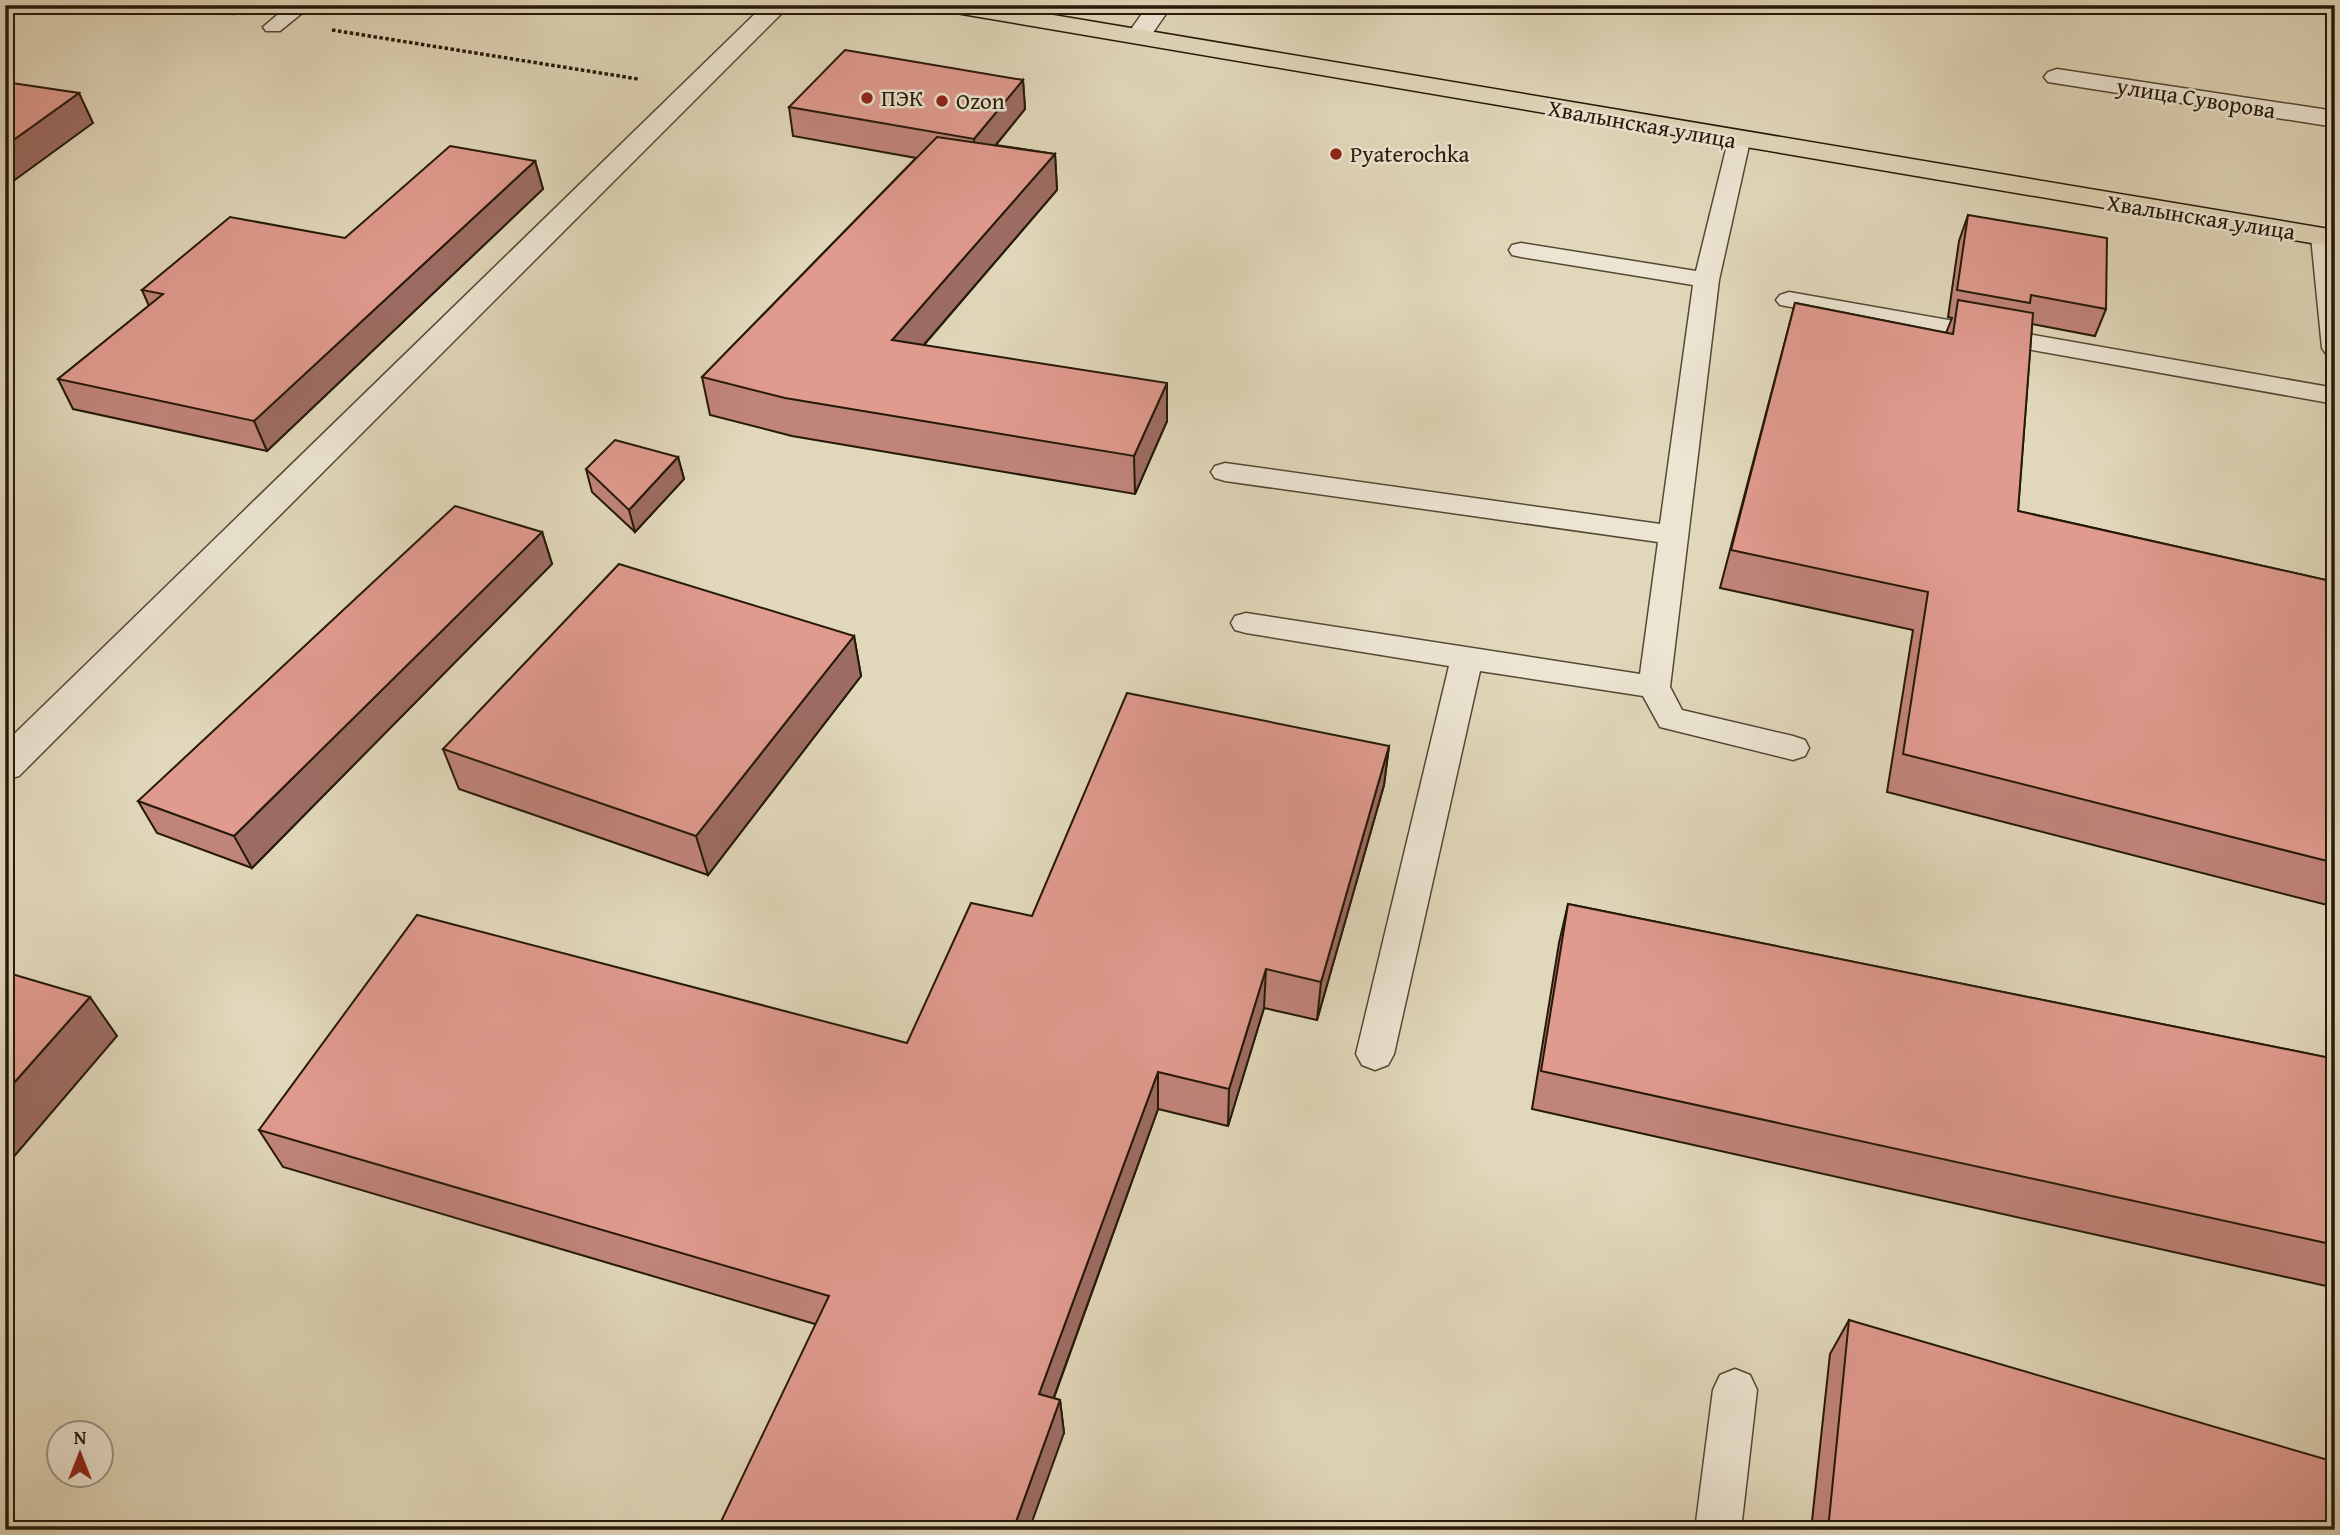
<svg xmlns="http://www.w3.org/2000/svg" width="2340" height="1535" font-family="'Gentium Book Plus',serif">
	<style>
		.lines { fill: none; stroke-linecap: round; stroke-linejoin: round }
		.service-casing { stroke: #544834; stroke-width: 3 }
		.minor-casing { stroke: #544834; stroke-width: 3 }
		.primary-casing { stroke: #251908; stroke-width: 3 }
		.path { stroke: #251908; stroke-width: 3.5; stroke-dasharray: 3.5 2.5; stroke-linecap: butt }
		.service { fill: #ece5d2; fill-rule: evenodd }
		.minor { fill: #ece5d2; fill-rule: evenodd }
		.primary { fill: #e1d7ba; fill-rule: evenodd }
		.wall { fill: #c1847a; stroke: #251908; stroke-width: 2 }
		.shaded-wall { fill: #9d6c63; stroke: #251908; stroke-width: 2 }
		.building { fill: #e09a8e; stroke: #251908; stroke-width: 2 }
		.poi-dot { fill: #8f2418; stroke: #ece5d2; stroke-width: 2.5 }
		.labels { text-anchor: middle; stroke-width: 5; stroke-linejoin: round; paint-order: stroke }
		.far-poi-label { font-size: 23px; fill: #251908; stroke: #ece5d2; text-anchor: start }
		.far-street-label { font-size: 23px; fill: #251908; stroke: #ece5d2 }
	</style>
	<rect width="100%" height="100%" fill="#e1d7ba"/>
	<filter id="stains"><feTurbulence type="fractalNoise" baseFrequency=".00286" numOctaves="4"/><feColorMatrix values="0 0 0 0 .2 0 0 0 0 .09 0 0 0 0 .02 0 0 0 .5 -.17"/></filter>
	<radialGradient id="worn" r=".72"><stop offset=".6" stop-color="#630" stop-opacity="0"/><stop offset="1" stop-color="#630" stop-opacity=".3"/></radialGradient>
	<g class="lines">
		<g class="service-casing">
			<path id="service" d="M289,5H312L280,31H266L263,27Z
				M1739,134L1750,141L1719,280L1670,687L1682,710L1793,736L1805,740L1809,748L1805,756L1793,760L1660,727L1643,696L1480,671L1394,1054L1388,1065L1375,1070L1362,1065L1356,1054L1449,666L1246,633L1235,630L1231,623L1235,616L1246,613L1640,674L1658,542L1225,481L1215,478L1211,472L1215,466L1225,463L1660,524L1693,285L1521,257L1512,255L1509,250L1512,245L1521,243L1696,271L1728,141Z
				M2323,230L2335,236V356L2326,354L2322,348L2311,237L2314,232Z
				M1789,292L2335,388V404L1780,305L1776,300L1780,295Z
				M1735,1369L1750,1375L1757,1390L1741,1530H1695L1713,1390L1720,1375Z"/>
		</g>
		<g class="minor-casing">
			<path id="minor" d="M764,5H790L19,776L5,780V743Z
				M1148,5H1172L1148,40H1130L1127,35Z
				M2057,69L2335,111V127L2048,82L2044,77L2048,72Z"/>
		</g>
		<g class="primary-casing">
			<path id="primary" d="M938,5H994L2335,230V247L950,12L942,10Z"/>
		</g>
		<path class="path" d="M180,5L234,14
			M332,30L638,79"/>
		<use href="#service" class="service"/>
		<use href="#minor" class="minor"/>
		<use href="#primary" class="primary"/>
	</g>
	<path class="wall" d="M1023,80L1025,109L996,145L1055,154L1057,190L924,345L1167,421L1135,494L792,436L710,415L702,377L916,158L793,136L789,107Z
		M535,161L543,189L267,451L73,409L58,379L149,306L142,290L345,238Z
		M1968,215L2106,309L2095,336L2032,324L2018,511L2335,582V907L1887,792L1913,630L1720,588L1795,303L1946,333L1952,318L1948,317L1959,241Z
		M678,457L684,479L635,532L592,492L586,469Z
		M542,532L552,564L252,868L157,833L138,801Z
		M854,636L861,676L708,875L459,789L443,749Z
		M1389,746L1384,785L1317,1020L1264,1008L1228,1126L1158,1109L1054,1398L1060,1400L1064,1433L815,1324L283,1167L259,1130L907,1043L1032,916Z
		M1568,904L2335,1059V1288L1532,1109L1559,943Z
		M1849,1320L2335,1530H1811L1830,1354Z"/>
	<path class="shaded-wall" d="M1023,80L1025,109L976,169L974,139Z
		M79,93L93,123L5,187V146Z
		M1055,154L1057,190L896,377L892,340Z
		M535,161L543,189L267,451L254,421Z
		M1167,383V421L1135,494L1134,456Z
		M678,457L684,479L635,532L629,510Z
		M542,532L552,564L252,868L234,836Z
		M854,636L861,676L708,875L696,836Z
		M1389,746L1384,785L1317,1020L1321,982Z
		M1266,969L1264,1008L1228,1126L1229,1089Z
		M90,997L117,1036L5,1167V1093Z
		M1158,1072V1109L1043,1427L1039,1394Z
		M1060,1400L1064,1433L1029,1530H1013Z"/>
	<path class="building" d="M845,50L1023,80L974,139L789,107Z
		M5,82L79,93L5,146Z
		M937,137L1055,154L892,340L1167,383L1134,456L785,398L702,377Z
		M450,146L535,161L254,421L58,379L163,294L142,290L230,217L345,238Z
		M1968,215L2107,238L2106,309L2031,295L2030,303L1957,290Z
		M1958,300L2033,313L2018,511L2335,582V863L1903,754L1928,592L1731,550L1795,303L1953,334Z
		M615,440L678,457L629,510L586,469Z
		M455,506L542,532L234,836L138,801Z
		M619,564L854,636L696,836L443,749Z
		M1127,693L1389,746L1321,982L1266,969L1229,1089L1158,1072L1039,1394L1060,1400L1013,1530H717L829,1296L259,1130L417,915L907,1043L971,903L1032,916Z
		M1568,904L2335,1059V1245L1541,1071Z
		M5,972L90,997L5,1093Z
		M1849,1320L2335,1462V1530H1828Z"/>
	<g class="poi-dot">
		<circle cx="867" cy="98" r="7"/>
		<circle cx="942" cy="101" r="7"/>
		<circle cx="1336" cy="154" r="7"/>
	</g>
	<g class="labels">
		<g class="far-poi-label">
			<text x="881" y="106">ПЭК</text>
			<text x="956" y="109">Ozon</text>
			<text x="1350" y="162">Pyaterochka</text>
		</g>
		<g class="far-street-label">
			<text transform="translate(2196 98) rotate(9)" y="8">улица Суворова</text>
			<text transform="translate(1642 124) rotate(10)" y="8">Хвалынская улица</text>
			<text transform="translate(2201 217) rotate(9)" y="8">Хвалынская улица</text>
		</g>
	</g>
	<rect width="2340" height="1535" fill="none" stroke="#e1d7ba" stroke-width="28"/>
	<rect x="7" y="7" width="2326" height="1521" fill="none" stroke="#251908" stroke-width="3.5"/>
	<rect x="14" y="14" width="2312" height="1507" fill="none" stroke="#251908" stroke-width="2"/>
	<g transform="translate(80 1454)"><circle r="33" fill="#ece5d2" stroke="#9c9381" stroke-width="2"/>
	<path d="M0-5L12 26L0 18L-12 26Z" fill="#8f2418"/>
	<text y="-10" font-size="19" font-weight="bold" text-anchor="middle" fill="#251908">N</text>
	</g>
	<rect width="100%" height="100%" filter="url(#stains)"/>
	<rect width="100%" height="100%" fill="url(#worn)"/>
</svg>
